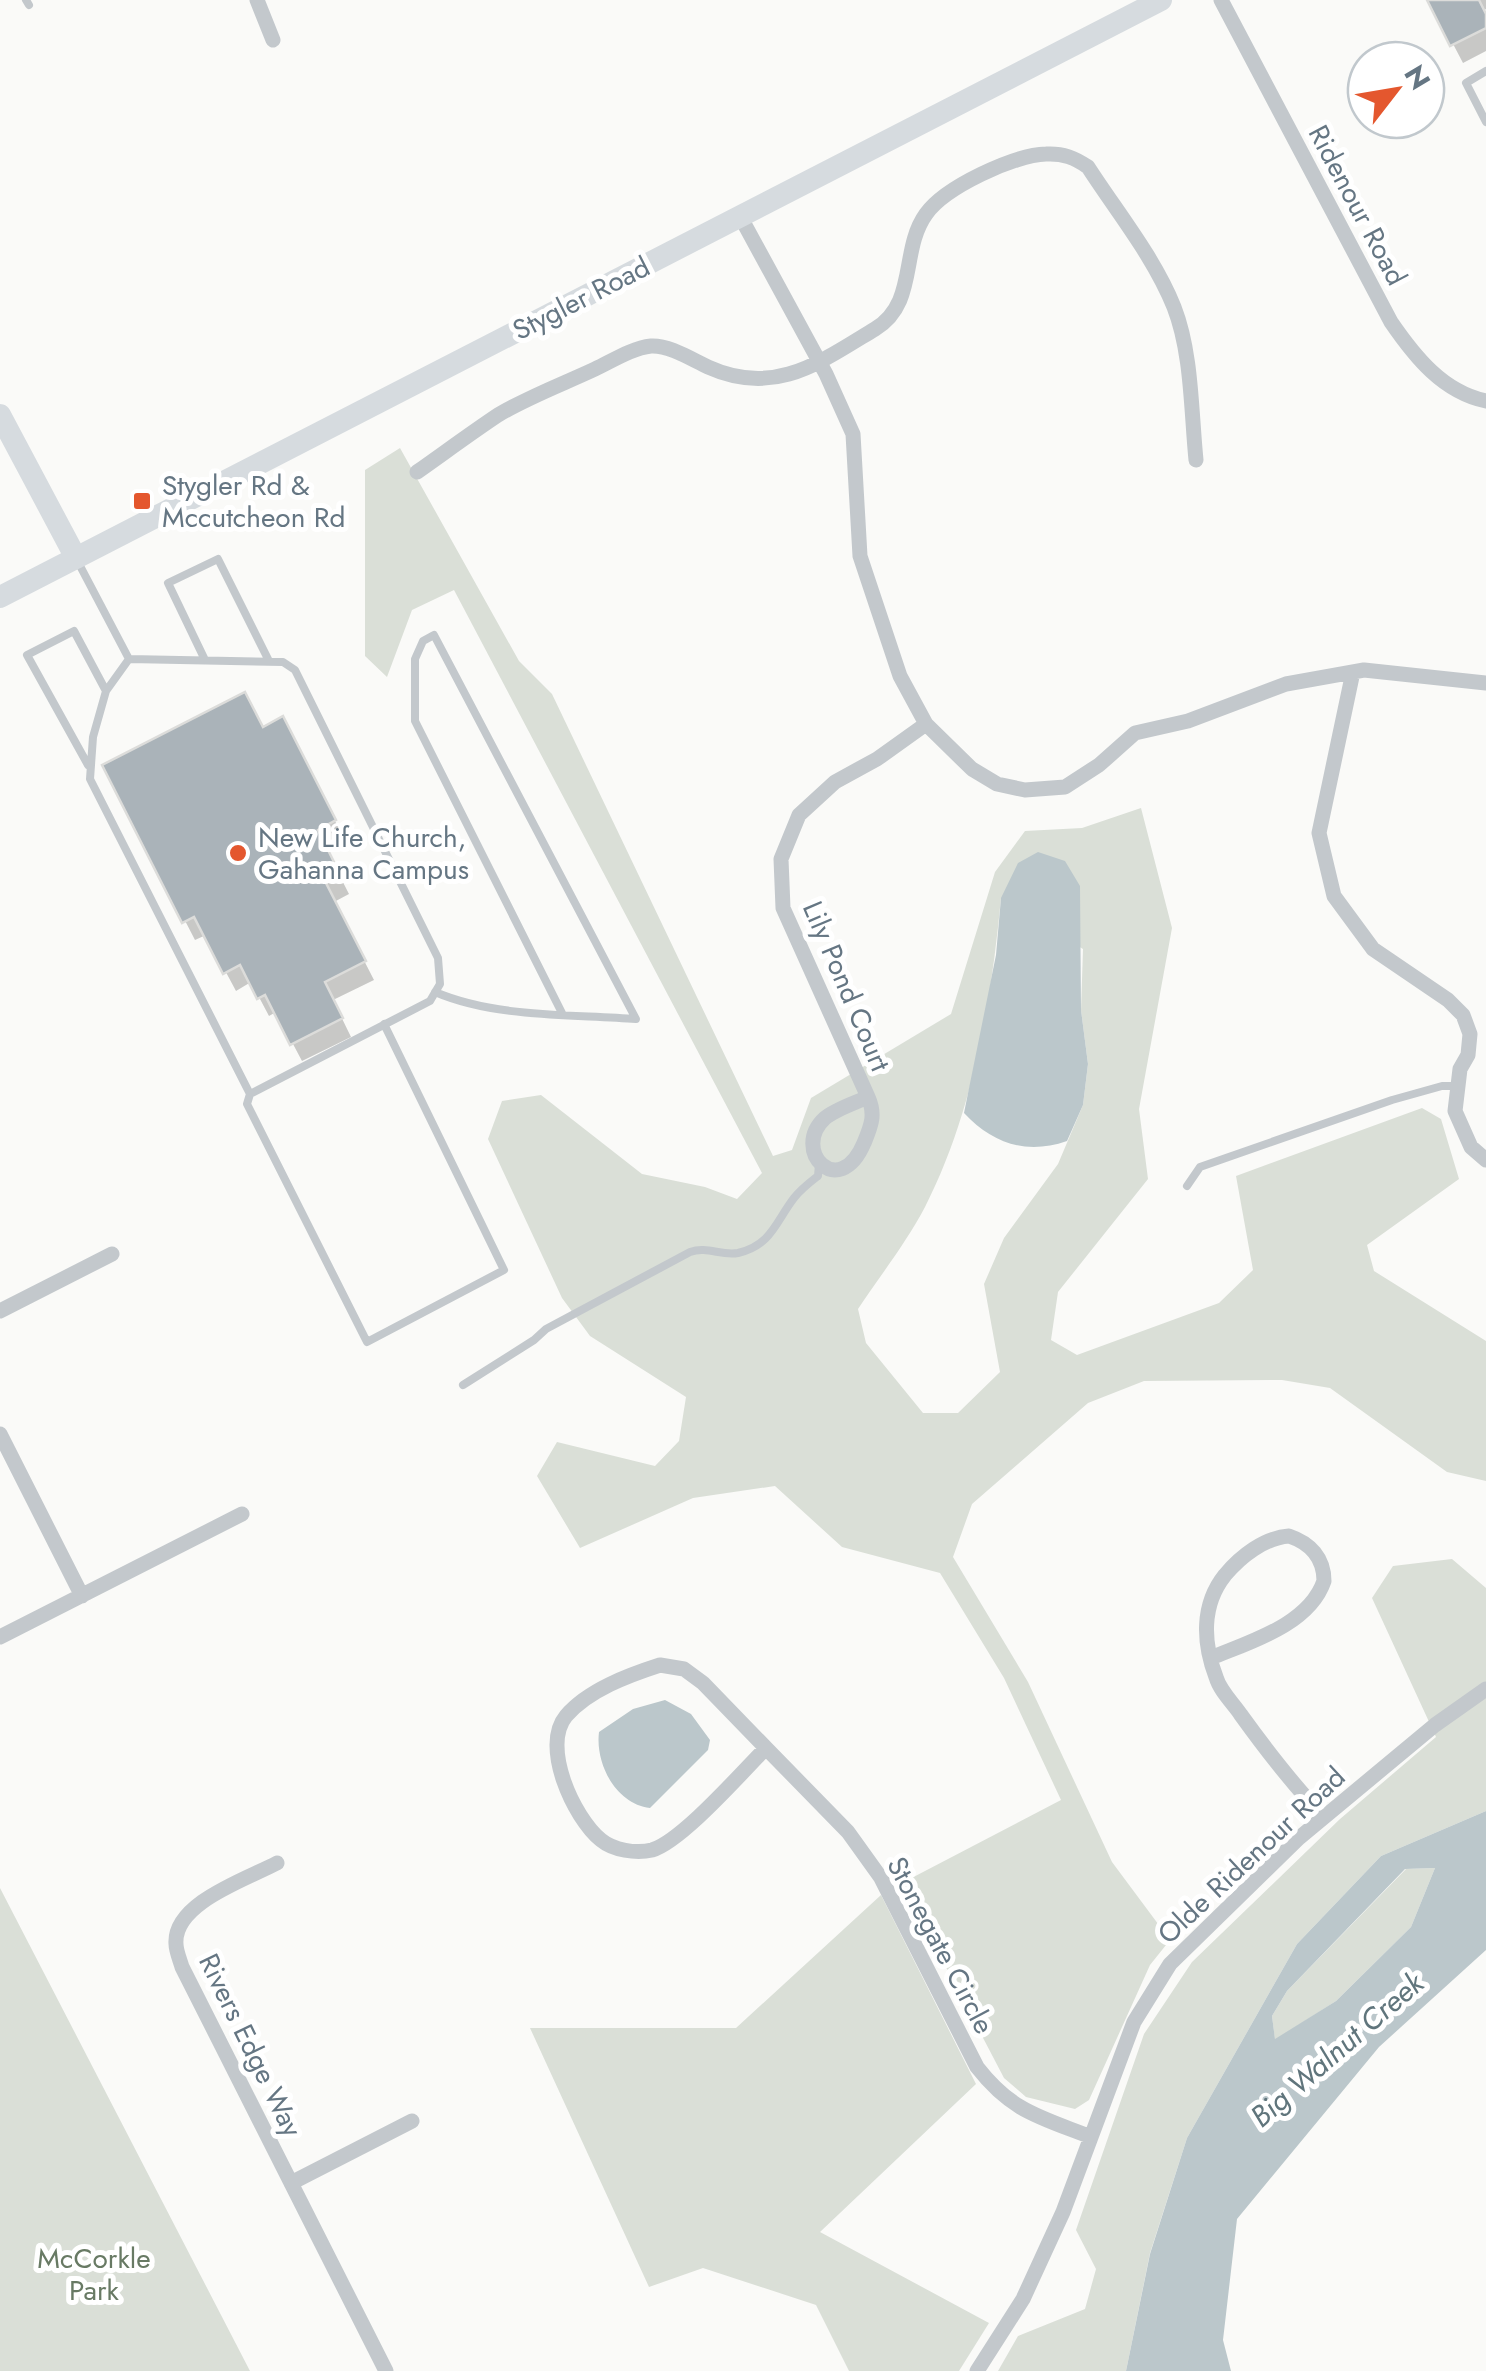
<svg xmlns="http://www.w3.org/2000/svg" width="1486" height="2371" font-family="Jost,sans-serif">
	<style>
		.green { fill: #dadfd7; fill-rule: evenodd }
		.water { fill: #bbc7cb; fill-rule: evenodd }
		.shadow { fill: #0003 }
		.building { fill: #aab3b9; stroke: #dcdcda; stroke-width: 2.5 }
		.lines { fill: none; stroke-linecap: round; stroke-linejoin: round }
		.lane { stroke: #c3c8cc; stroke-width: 8 }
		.street { stroke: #c3c8cc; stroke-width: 15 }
		.secondary { stroke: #d6dbdf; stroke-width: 22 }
		.poi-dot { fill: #e4572e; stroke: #fff; stroke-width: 4 }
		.labels { text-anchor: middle; stroke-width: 10; stroke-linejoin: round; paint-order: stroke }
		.street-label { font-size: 28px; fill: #657683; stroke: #fff }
		.poi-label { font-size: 28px; fill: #657683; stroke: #fff; text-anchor: start }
		.park-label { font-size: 28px; fill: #687a64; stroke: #fff }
		.water-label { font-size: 30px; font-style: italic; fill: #60757c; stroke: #fff }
	</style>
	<rect width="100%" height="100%" fill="#fafaf8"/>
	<path class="green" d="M400,448L519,661L552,694L773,1156L792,1150L811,1098L951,1014L995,872L1025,831L1082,828L1141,808L1172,928L1139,1109L1148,1179L1058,1292L1051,1340L1077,1355L1219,1303L1253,1270L1236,1176L1422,1108L1441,1119L1459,1179L1367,1245L1374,1271L1486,1341V1481L1447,1472L1330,1388L1282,1380L1144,1381L1088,1403L972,1504L953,1557L1028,1682L1112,1862L1170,1940L1150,1965L1089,2100L1075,2109L1026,2097L1004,2078L902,1883L1061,1800L1004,1678L940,1573L842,1547L775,1486L693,1498L580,1548L537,1476L557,1442L655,1466L679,1441L686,1397L590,1336L562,1298L488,1139L502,1101L541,1095L642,1174L705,1187L737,1199L762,1173L454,590L412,610L387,677L365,656V470ZM1001,898L1083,949L1081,1010L1088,1064L1083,1105L1058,1164L1004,1238L984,1284L1000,1372L958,1413H923L866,1343L858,1309C880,1276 906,1243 925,1207C973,1113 991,1003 1001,898Z
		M1452,1559L1486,1588V1811L1381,1856L1297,1944L1187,2138L1150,2253L1126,2371H998L1018,2336L1085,2309L1096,2269L1076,2230L1144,2034L1192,1962L1340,1819L1436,1737L1372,1598L1393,1566Z
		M1435,1868L1411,1927L1336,2001L1275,2040L1272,2016L1287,1991L1406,1869Z
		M0,1888L250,2371H0Z
		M881,1895L976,2084L820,2232L989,2323L959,2371H849L816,2305L703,2268L649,2287L530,2028H736Z"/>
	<path class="water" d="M1038,852L1065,861L1080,886L1081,1010L1088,1064L1083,1105L1067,1141C1027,1155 993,1144 964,1113L996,955L1001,898L1018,863Z
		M665,1700L691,1714L710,1740L708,1750L650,1808C616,1804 595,1764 599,1732L633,1709Z
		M1486,1811V1950L1379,2047L1237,2219L1223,2340L1231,2371H1126L1150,2254L1187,2138L1297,1944L1381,1856ZM1435,1868L1411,1927L1336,2001L1275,2039L1272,2016L1287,1991L1405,1869Z"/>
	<path class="shadow" d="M1430,0H1486V9L1483,11L1486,18V51L1463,63Z
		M263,729L293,737L344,839L326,849L349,894L334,902L374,980L333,1000L351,1037L302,1061L276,1012L269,1016L251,982L236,991L206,935L195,940L105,766Z"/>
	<path class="building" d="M1427,0H1479L1486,14V28L1450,46Z
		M245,692L263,727L283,716L336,820L318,830L341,876L326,883L366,961L325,982L343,1018L290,1045L265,995L257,999L240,965L223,974L194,917L182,923L102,765Z"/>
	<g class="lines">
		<path class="lane" d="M26,0L29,5
			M1486,71L1466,83L1486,122
			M78,562L129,659
			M129,659L283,662L295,670L438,958L440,984L430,1001L250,1094L90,779L93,737L106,691Z
			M205,660L168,583L218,559L269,661
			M88,765L27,655L74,631L106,691
			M435,992C496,1018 571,1014 636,1019L434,635L423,641L415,659V721L562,1013
			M250,1094L247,1104L367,1342L504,1270L384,1024
			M1187,1186L1200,1167L1392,1100L1442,1086H1458
			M463,1385L534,1340L546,1329L690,1252C707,1246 721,1256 738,1253C772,1245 776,1221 794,1198C801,1189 809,1183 818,1176L819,1164"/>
		<path class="street" d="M257,0L273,40
			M1221,0L1391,322C1415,357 1443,392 1486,401
			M740,216L826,374L853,434L860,556L900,676L926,724L972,769L997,784L1025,790L1065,787L1099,765L1135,733L1188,721L1286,684L1364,670L1486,683
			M417,472C444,453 471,433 498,415C528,397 563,384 595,369C612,361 632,348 651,346C669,345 691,359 708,367C774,397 819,363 875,329C918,303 900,250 926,214C945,187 1014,155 1046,154C1063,153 1075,158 1088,167C1117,212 1154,257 1174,307C1192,353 1191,411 1196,460
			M1353,672L1319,833L1334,896L1373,949L1448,1000L1463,1015L1470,1034L1468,1055L1460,1069L1455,1111L1471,1147L1486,1160
			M868,1097L783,908L781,859L799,815L835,782L877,759L926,724
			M868,1097C876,1115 871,1126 864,1143C839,1202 790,1150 825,1118C836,1109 855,1103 868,1097Z
			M0,1311L112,1254
			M0,1434L82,1596
			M0,1637L242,1514
			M1211,1658C1249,1642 1309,1625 1324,1581C1324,1558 1310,1543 1289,1536C1264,1538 1241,1556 1225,1575C1201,1605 1203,1643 1216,1677C1220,1691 1233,1703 1241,1715C1267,1751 1293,1785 1324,1817
			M660,1665L684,1669L703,1683L766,1748C742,1772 682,1841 652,1850C636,1854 613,1850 601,1840C573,1817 541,1746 566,1716C588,1690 629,1675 660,1665Z
			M766,1748L848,1832L881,1878L977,2067C1012,2112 1040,2117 1091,2137
			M277,1863C247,1879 173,1903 176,1944C176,1951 180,1960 182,1967L386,2371
			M291,2183L412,2121
			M977,2371L1023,2299L1063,2212L1134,2022L1170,1964L1299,1838L1435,1725L1486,1689"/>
		<path class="secondary" d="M0,415L76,558
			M0,597L1161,0"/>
	</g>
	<g class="poi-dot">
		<rect x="132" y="491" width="20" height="20" rx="5"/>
		<circle cx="238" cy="853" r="10"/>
	</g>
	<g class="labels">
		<g class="street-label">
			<text transform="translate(1358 205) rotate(62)" y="10">Ridenour Road</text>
			<text transform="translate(581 298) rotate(-27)" y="10">Stygler Road</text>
			<text transform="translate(847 986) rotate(67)" y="10">Lily Pond Court</text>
			<text transform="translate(1251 1855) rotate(-43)" y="10">Olde Ridenour Road</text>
			<text transform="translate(941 1945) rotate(62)" y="10">Stonegate Circle</text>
			<text transform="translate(251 2045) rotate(64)" y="10">Rivers Edge Way</text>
		</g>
		<g class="poi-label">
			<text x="162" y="495">Stygler Rd &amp;<tspan x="162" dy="32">Mccutcheon Rd</tspan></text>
			<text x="258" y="847">New Life Church,<tspan x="258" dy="32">Gahanna Campus</tspan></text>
		</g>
		<g class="park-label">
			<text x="94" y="2268">McCorkle<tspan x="94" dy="32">Park</tspan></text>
		</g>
		<g class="water-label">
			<text transform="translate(1337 2050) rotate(-41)" y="10">Big Walnut Creek</text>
		</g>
	</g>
	<g transform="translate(1396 90) rotate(59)"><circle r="48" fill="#ffffff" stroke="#c1c8cd" stroke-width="2.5"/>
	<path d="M0-8L18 38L0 25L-18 38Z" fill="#e4572e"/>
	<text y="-15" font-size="28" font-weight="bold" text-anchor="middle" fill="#657683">N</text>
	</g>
</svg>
